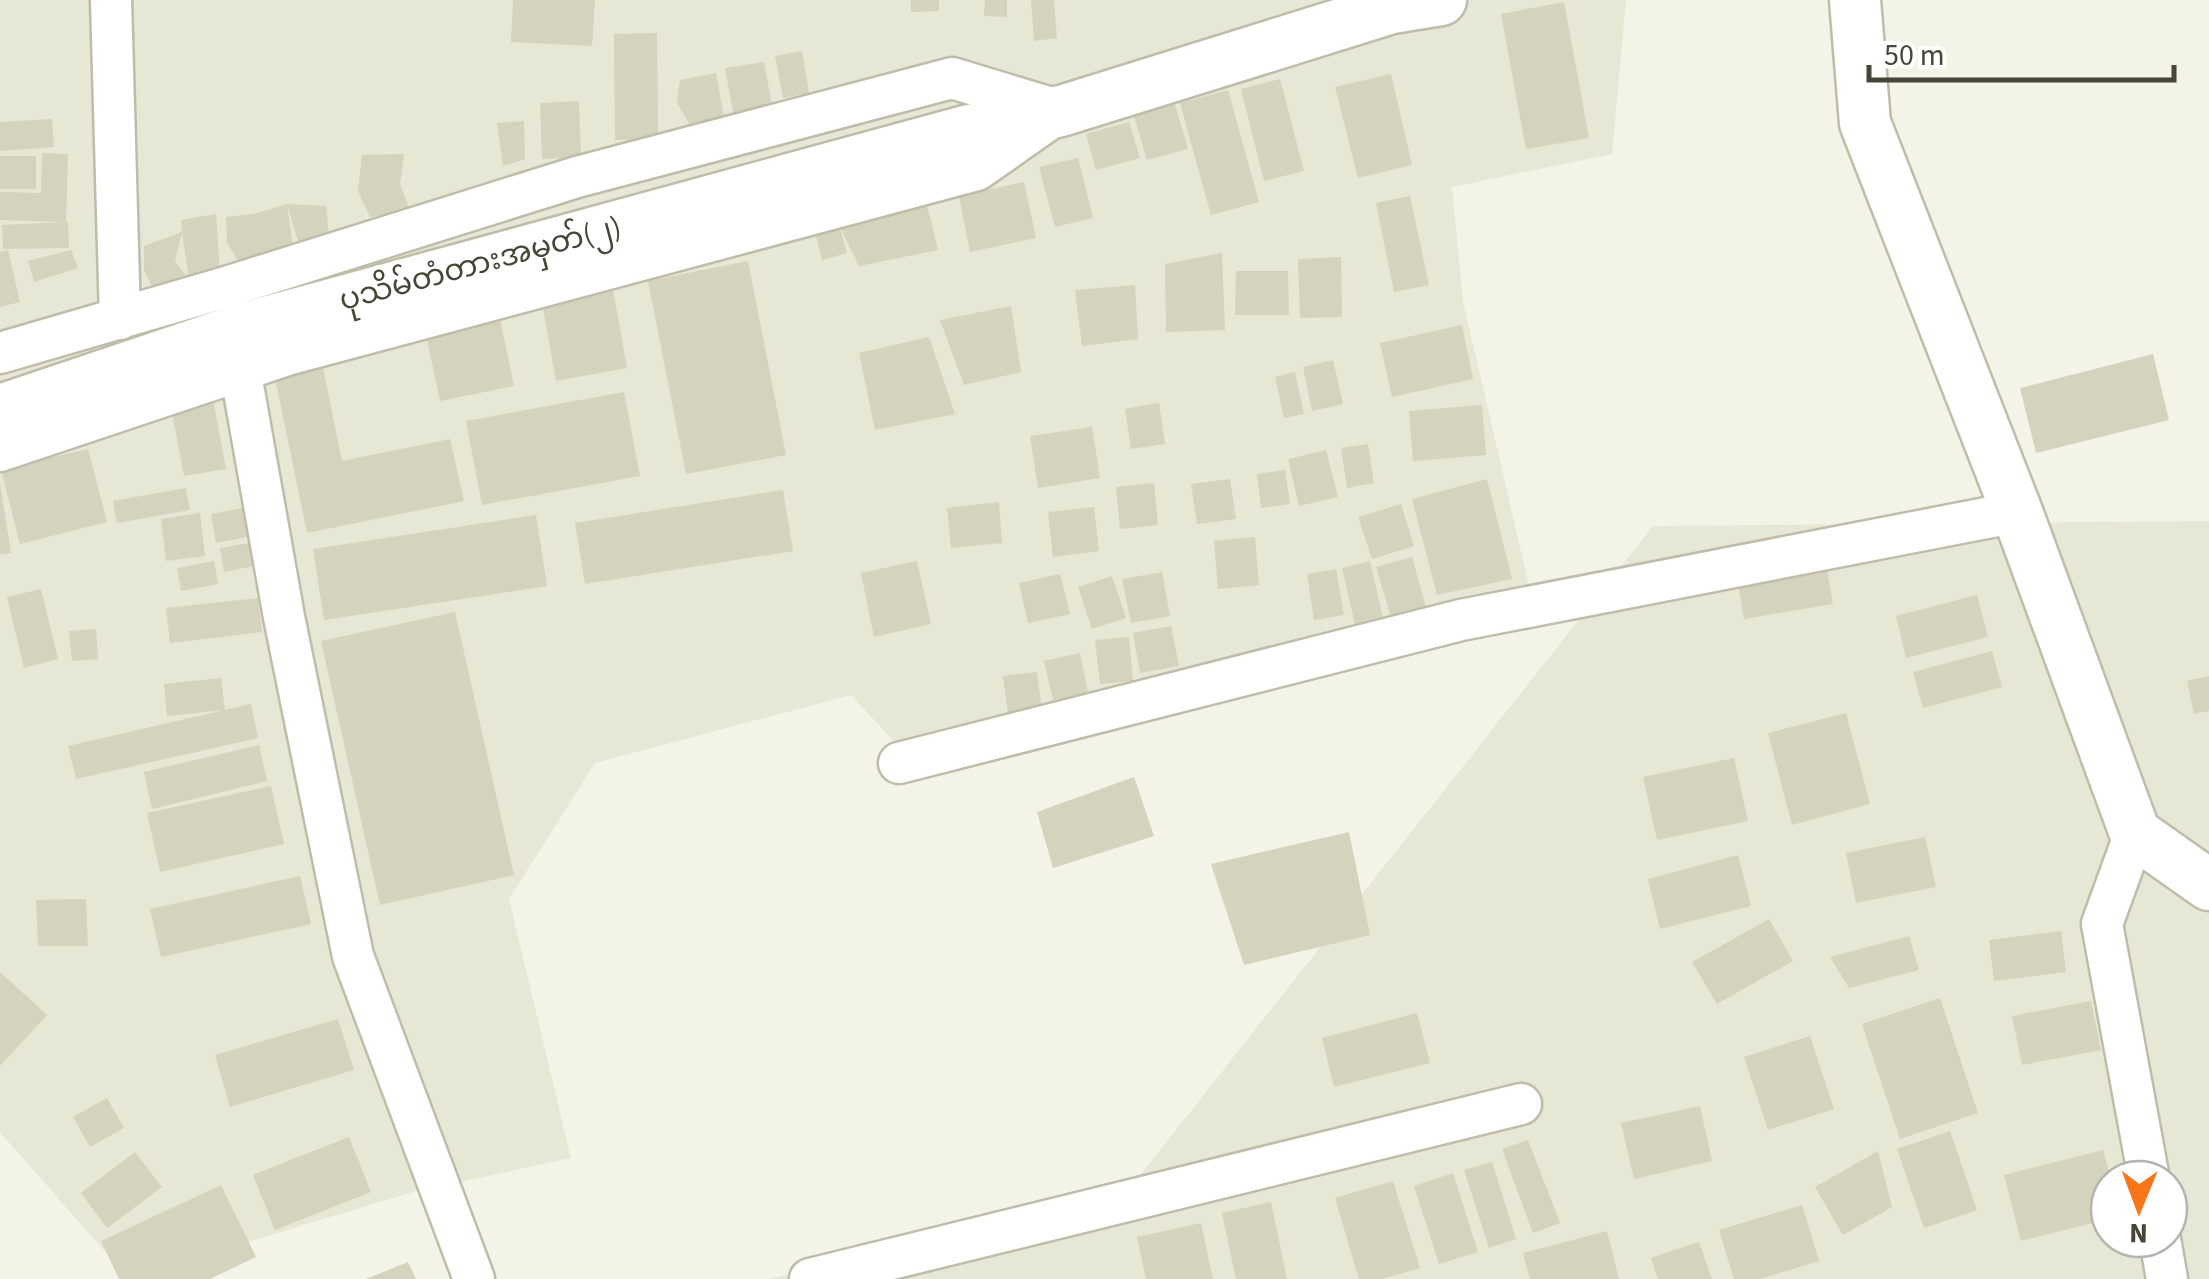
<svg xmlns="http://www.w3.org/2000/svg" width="2209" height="1279" font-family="'Source Sans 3','Noto Sans Myanmar',sans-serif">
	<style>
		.residential { fill: #e7e7d5; fill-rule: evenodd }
		.building { fill: #d5d2bd; fill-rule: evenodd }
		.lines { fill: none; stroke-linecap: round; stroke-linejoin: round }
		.minor-casing { stroke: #bfbdaa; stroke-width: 45 }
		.tertiary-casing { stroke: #bfbdaa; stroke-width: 55 }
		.minor { stroke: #fff; stroke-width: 40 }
		.tertiary { stroke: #fff; stroke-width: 50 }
		.labels { text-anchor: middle; stroke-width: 9; stroke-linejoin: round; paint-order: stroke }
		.street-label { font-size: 30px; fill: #474536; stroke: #fff }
	</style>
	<rect width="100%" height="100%" fill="#f4f3e7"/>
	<path class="residential" d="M0,0H1626L1612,154L1452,187L1463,301L1532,599L907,755L851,695L595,763L509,899L571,1158L413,1192L128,1278L0,1132Z
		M2209,521V1279H768L1115,1207L1653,526ZM2109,1179H2169V1239H2109Z"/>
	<path class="building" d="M513,0H595L592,46L511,42Z
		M911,0H939V11L911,12Z
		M985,0H1007V17L984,16Z
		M1031,0H1054L1057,38L1034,41Z
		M1564,2L1589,138L1526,149L1501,14Z
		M657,33L658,139L615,140L614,34Z
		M802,51L809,93L783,98L775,56Z
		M764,62L773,111L734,117L725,68Z
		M716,73L725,123L693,130L677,103L680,80Z
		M1391,74L1412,165L1358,178L1335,87Z
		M1280,79L1304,171L1264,181L1241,89Z
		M1228,90L1259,202L1211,215L1180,103Z
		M579,101L581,157L542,159L540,103Z
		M1174,101L1188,149L1147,160L1133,112Z
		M52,119L54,147L0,151V122Z
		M524,121L525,159L503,166L497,123Z
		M1129,122L1140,158L1096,170L1086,134Z
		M42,153L68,154L66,222L0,220V192L41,193Z
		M404,154L400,184L410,210L370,217L358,191L362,155Z
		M0,156H36V189H0Z
		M1078,158L1093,218L1055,227L1039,167Z
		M1024,182L1036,238L970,252L959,196Z
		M925,196L938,250L859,266L839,225Z
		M1410,196L1429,285L1394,292L1376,203Z
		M287,204L294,255L241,265L227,243L226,217L254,214L287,204L326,206L331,253L302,254Z
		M216,214L220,272L154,291L144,270V246L182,232L181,220ZM182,232L189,280L175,261Z
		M65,222H68L69,248L3,249L2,225Z
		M839,225L847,253L822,260L815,231Z
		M8,250L20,302L0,307V252Z
		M71,250L78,268L34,282L28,261Z
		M1222,253L1225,330L1166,332L1165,264Z
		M1341,257L1342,317L1300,318L1298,259Z
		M748,261L786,455L686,474L648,281Z
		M1236,271H1288L1289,315H1235Z
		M612,284L627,368L556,381L541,297Z
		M1135,285L1138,339L1082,346L1075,290Z
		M1011,306L1021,372L964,385L940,320Z
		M498,309L514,386L440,401L424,325Z
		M1462,325L1473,379L1392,397L1380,343Z
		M929,337L955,414L875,430L859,353Z
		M320,353L342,461L450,439L464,501L307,533L272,363Z
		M2153,354L2169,420L2036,453L2020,388Z
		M1333,360L1343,404L1312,411L1303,367Z
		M1295,372L1304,414L1284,418L1275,377Z
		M624,392L640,476L482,505L466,421Z
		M213,399L226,469L184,476L171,407Z
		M1159,403L1165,444L1131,449L1125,409Z
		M1482,405L1486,455L1413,461L1409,411Z
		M1092,427L1100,478L1038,488L1030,436Z
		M1368,444L1374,483L1347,488L1341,448Z
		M88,449L107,522L20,544L1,469Z
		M1326,450L1338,497L1299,506L1288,459Z
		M1285,470L1290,504L1261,508L1257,474Z
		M1230,479L1236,519L1197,524L1191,484Z
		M1487,479L1512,579L1437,595L1412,499Z
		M0,483L11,553L0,554Z
		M1154,483L1158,525L1120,529L1116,487Z
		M186,488L190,510L117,523L113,501Z
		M783,490L793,551L585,584L575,523Z
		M999,502L1002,543L951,548L947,508Z
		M1401,504L1414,546L1372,559L1358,517Z
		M252,506L257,535L216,543L211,514Z
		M1094,507L1099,551L1053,557L1048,512Z
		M200,513L205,556L166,561L161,519Z
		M536,515L547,586L324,620L313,549Z
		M1255,537L1259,585L1218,589L1214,541Z
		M249,543L254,566L224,572L220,548Z
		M1412,557L1427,611L1392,620L1376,567Z
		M1825,557L1833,604L1744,619L1736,571Z
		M214,561L218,584L181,591L177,568Z
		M917,561L931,624L874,637L861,573Z
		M1370,561L1383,618L1355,624L1342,568Z
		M1336,569L1344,615L1314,620L1307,574Z
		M1162,572L1170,616L1131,623L1122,579Z
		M1060,574L1070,614L1028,623L1019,583Z
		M1112,576L1126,618L1092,629L1078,587Z
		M41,589L58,659L24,668L7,597Z
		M1977,595L1988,637L1906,658L1896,616Z
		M258,598L262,632L170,643L166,608Z
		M455,612L514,875L380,905L321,641Z
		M1171,626L1179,666L1140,673L1133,633Z
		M96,629L98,659L72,661L69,631Z
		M1129,637L1133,681L1100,684L1095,640Z
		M1992,651L2002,687L1923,708L1913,672Z
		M1080,653L1088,693L1053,700L1044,661Z
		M1037,672L1042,711L1008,715L1003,676Z
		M2209,676V711L2194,714L2187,681Z
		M221,678L225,710L167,716L164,684Z
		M251,704L258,738L76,779L68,746Z
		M1846,713L1870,804L1792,825L1768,733Z
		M259,745L267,781L152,809L144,772Z
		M1734,758L1748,821L1657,840L1643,777Z
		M1134,777L1154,836L1053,868L1037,812Z
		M271,786L284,844L160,872L147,813Z
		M1349,832L1370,935L1244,965L1211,864Z
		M1925,837L1936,887L1856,903L1846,853Z
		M1738,855L1751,906L1660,929L1648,879Z
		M300,876L311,924L161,957L150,909Z
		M86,899L88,946H38L36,900Z
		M1769,919L1793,961L1717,1004L1692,962Z
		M2061,931L2066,972L1994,981L1989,940Z
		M1909,936L1919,970L1849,988L1830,957Z
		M0,972L47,1015L0,1066Z
		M1940,998L1978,1113L1900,1139L1862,1024Z
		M2091,1001L2101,1050L2022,1065L2012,1016Z
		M1417,1013L1430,1063L1334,1087L1322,1038Z
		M338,1019L354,1070L230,1107L215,1055Z
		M1810,1036L1834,1109L1768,1130L1744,1057Z
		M107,1098L124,1128L90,1147L73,1117Z
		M1700,1106L1712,1161L1634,1179L1621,1123Z
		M1950,1131L1977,1210L1924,1228L1897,1149Z
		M349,1137L371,1192L275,1230L253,1175Z
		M1528,1140L1560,1223L1533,1233L1502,1149Z
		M2103,1150L2111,1179L2109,1219L2021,1241L2004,1175Z
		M1878,1151L1892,1207L1843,1235L1815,1187Z
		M135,1152L162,1187L107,1228L81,1193Z
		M1492,1162L1516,1239L1489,1248L1464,1170Z
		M1453,1173L1478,1252L1439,1264L1414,1186Z
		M1393,1181L1420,1268L1382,1279H1359L1335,1198Z
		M221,1185L256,1257L210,1279H119L101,1241Z
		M1271,1202L1287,1279H1236L1222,1213Z
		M1802,1205L1819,1261L1760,1279H1734L1719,1230Z
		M1201,1223L1213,1279H1146L1137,1237Z
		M1607,1231L1619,1279H1530L1523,1253Z
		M1699,1242L1712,1279H1658L1651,1258Z
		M408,1262L416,1279H366Z"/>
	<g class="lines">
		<g class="minor-casing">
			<path id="minor" d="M111,0L120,319
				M0,353L223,288L577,177L952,78L1061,111L977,170L287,355L0,451
				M240,369L284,617L353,956L474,1279
				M899,763L1461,620L2017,512
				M2135,833L2102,924L2149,1179
				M2160,1239L2167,1279
				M810,1279L1521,1104"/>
		</g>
		<g class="tertiary-casing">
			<path id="tertiary" d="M1855,0L1865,123L2017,512L2135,833L2209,885
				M0,410L244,328L965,131L1061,111L1392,8L1441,0"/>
		</g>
		<use href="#minor" class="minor"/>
		<use href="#tertiary" class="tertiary"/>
	</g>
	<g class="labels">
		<g class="street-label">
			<text transform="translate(480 263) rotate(-15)" y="10">ပုသိမ်တံတားအမှတ်(၂)</text>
		</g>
	</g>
	<g transform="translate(2139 1209) rotate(181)"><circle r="48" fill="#ffffff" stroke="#b5b5af" stroke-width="2.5"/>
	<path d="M0-8L18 38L0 25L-18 38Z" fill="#f8751a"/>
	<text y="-15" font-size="28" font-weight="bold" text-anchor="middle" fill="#474536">N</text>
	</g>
	<path d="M1869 65v15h305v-15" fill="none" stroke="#474536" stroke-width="5"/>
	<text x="1884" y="65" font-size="30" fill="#474536" stroke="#ffffff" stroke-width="8" paint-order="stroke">50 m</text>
</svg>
